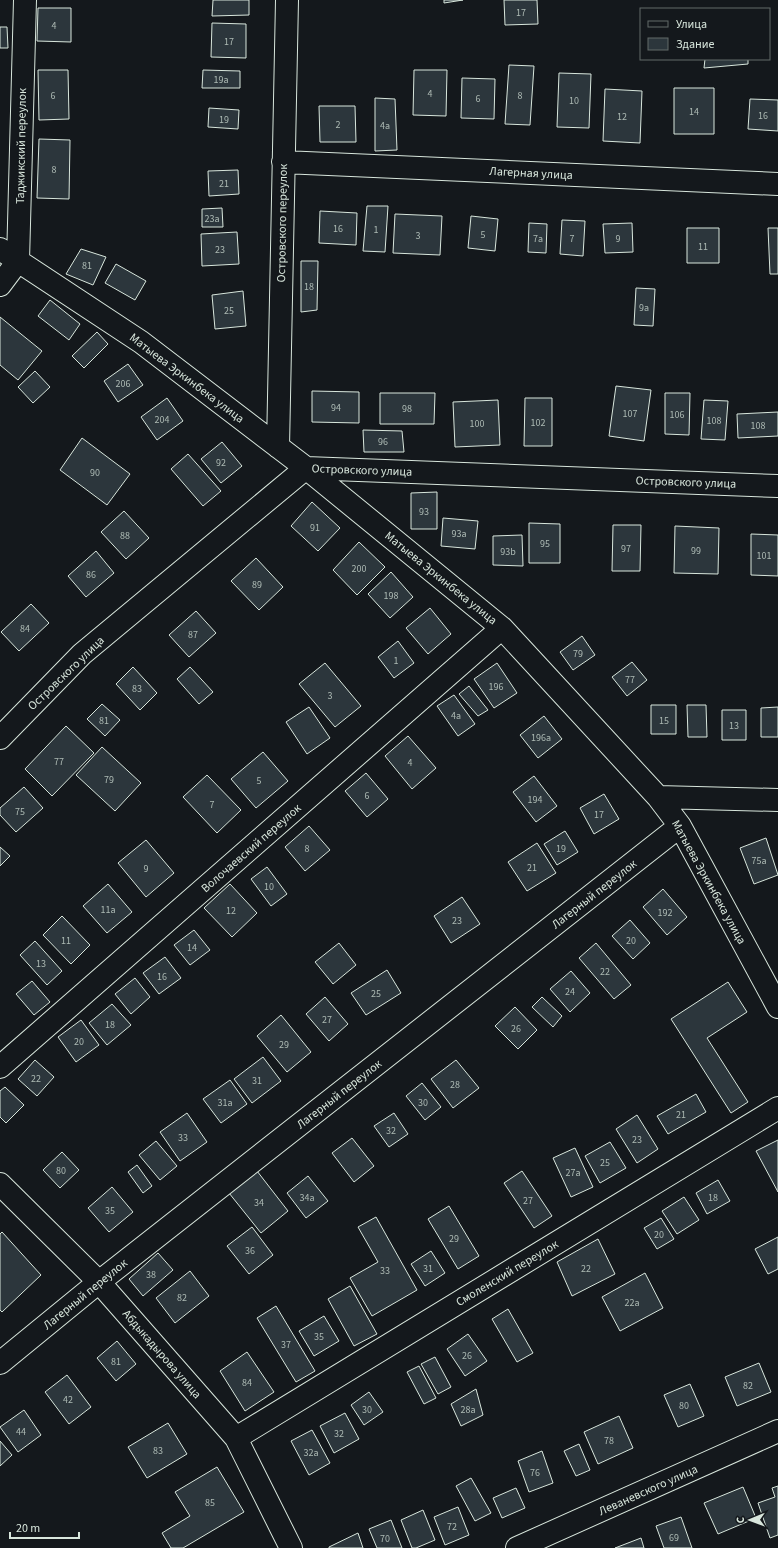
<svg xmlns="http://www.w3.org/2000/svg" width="778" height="1548" font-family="'Source Sans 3',sans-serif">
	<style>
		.building { fill: #2c363c; stroke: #d8e6dc }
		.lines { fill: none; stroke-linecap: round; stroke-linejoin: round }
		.minor-casing { stroke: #d8e6dc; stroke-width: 24 }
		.minor { stroke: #14181c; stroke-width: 22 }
		.labels { text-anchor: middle; stroke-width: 3; stroke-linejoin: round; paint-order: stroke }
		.number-label { font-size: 10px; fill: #adbab4 }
		.street-label { font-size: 12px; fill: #d8e6dc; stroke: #14181c }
	</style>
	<rect width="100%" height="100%" fill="#14181c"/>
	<path class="building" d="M213,0H249V15L212,16Z
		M444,0H463L444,3Z
		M504,0H537L538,24L505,25Z
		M38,8H71V42L37,41Z
		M212,23L246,24V58L211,57Z
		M0,27H7L8,48H0Z
		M705,59H748V64L704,68Z
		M509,65L534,66L530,125L505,124Z
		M38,70H68L69,119L39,120Z
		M203,70L240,71V88H202Z
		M414,70H447L446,116L413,115Z
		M559,73L591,74L589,128L557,127Z
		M462,78L495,79L494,119L461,118Z
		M674,88H714V134H674Z
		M605,89L642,91L640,143L603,141Z
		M375,98L395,99L397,150L375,151Z
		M750,99L778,100V131L748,129Z
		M319,106H355L356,142H320Z
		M209,108L239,110L238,129L208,127Z
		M39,139L70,140L69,199L37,198Z
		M238,170L239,194L209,196L208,171Z
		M367,206H388L385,252L363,251Z
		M222,208L223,227H202V209Z
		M320,211L357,213L356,245L319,243Z
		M395,214L442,216L440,255L393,253Z
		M471,216L498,219L495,251L468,248Z
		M562,220L585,221L583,256L560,254Z
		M529,223L547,224L546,253L528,252Z
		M632,223L633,252L605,253L603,224Z
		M687,228H719V263H687Z
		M768,228H778V274H770Z
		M237,232L239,264L202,266L201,234Z
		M81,249L106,257L93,285L66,274Z
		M301,261H318L317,310L301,312Z
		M116,264L146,281L135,300L105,283Z
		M636,288L655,289L653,326L634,325Z
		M243,291L246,326L215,329L212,295Z
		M50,300L80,324L69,340L38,316Z
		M0,317L42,351L18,380L0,365Z
		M97,332L108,344L84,368L72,356Z
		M128,364L143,385L118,402L104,381Z
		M35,371L50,387L33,403L18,387Z
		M616,386L651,390L644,441L609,436Z
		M312,391L359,392V423L312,422Z
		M380,393H435L434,424H380Z
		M665,393H690L689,435L665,434Z
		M167,398L183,421L157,440L141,417Z
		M525,398H552V446H524Z
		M498,400L500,445L455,447L453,402Z
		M704,400L728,401L725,440L701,439Z
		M778,412V436L738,438L737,414Z
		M363,430L402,431L404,452H364Z
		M82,438L130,474L107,505L60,470Z
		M222,442L242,466L221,483L201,459Z
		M188,454L221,491L203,506L171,469Z
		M437,492V529H411V493Z
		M312,502L340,528L318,551L291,526Z
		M124,511L149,538L126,559L101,532Z
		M443,518L478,521L475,549L441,546Z
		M529,523L560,524V563H529Z
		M613,525H641L640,571H612Z
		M675,526L719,528L718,574L674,573Z
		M751,534L778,535V576L751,575Z
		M522,535L523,566L493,565V536Z
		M359,542L385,567L357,595L333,570Z
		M96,551L114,573L86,597L68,576Z
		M256,558L283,587L259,610L231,581Z
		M391,572L413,597L390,618L368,594Z
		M31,604L49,623L19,651L1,632Z
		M430,608L451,634L428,654L406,628Z
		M196,611L216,633L189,657L169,635Z
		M582,636L595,655L573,670L560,652Z
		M398,641L414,663L394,678L378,657Z
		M632,662L647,680L627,696L612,677Z
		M325,663L361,706L335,727L299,684Z
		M497,663L517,693L494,708L474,679Z
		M133,667L157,693L140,710L116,684Z
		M190,667L213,692L199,704L177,679Z
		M469,686L488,710L478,716L459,694Z
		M454,695L475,724L458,736L437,706Z
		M102,704L120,720L105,736L87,719Z
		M651,705H676V734H651Z
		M687,705H706L707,737H688Z
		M309,707L330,738L307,754L286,722Z
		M778,707V737H761V708Z
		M722,710H746V740H722Z
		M544,716L562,739L538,758L520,735Z
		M66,726L94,753L52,796L25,769Z
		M408,736L436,768L412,789L385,756Z
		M102,747L141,783L115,811L76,775Z
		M263,752L288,781L256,808L231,779Z
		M366,773L388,799L367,817L345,791Z
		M207,775L241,810L217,833L183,797Z
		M534,776L557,806L536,822L513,792Z
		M24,787L43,808L16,832L0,815V808Z
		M604,794L619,819L594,834L580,808Z
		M309,826L330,850L305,871L285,847Z
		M565,831L578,852L557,865L544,844Z
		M766,838L778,875L754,884L740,848Z
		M146,840L174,873L146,897L118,863Z
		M537,843L556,873L527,891L508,862Z
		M0,847L10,856L0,866Z
		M267,867L287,894L271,906L251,879Z
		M108,884L132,912L107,933L83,906Z
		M230,884L257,913L232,937L204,908Z
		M663,889L687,917L667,935L643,907Z
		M462,897L480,924L451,943L434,916Z
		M62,916L90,945L71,964L43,935Z
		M630,920L650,943L633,959L612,936Z
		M194,930L210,950L190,965L174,945Z
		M35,941L62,971L47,985L20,955Z
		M339,943L356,965L333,984L315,962Z
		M596,943L631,985L614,999L579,958Z
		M165,957L181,978L159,994L143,973Z
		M387,970L401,993L366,1015L351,993Z
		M571,971L590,993L570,1012L550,989Z
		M135,978L150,997L131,1014L115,994Z
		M32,981L50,1002L34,1015L16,994Z
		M728,982L747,1012L707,1038L748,1102L731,1113L671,1019Z
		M325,997L348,1024L329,1041L306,1014Z
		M542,997L562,1016L553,1027L532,1007Z
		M112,1004L131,1025L107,1045L89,1023Z
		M515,1007L537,1030L518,1049L495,1026Z
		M281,1015L311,1052L287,1072L257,1036Z
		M81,1020L99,1045L76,1062L58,1037Z
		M263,1057L281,1081L252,1103L234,1079Z
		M35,1060L54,1077L37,1096L18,1079Z
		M456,1060L479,1088L453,1108L431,1079Z
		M230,1080L247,1104L221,1123L203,1099Z
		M422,1083L441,1107L425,1120L406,1096Z
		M5,1087L24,1105L6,1123L0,1117V1091Z
		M696,1094L706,1112L668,1134L657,1116Z
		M187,1113L207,1142L180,1161L160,1132Z
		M394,1113L408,1134L389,1147L374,1126Z
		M637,1115L658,1149L637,1163L616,1129Z
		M352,1138L374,1166L354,1182L332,1153Z
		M778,1140V1192L756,1151Z
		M156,1141L177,1166L160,1180L139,1155Z
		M610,1142L626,1168L600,1183L585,1156Z
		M575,1148L593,1187L571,1197L553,1158Z
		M62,1152L79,1170L60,1188L43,1170Z
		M137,1165L152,1186L143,1193L128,1172Z
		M257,1171L288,1211L261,1233L229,1193Z
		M522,1171L552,1216L534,1228L504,1183Z
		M308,1176L328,1201L306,1218L287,1193Z
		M718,1180L730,1201L707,1214L696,1193Z
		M112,1187L133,1212L109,1232L88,1208Z
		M684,1197L699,1220L677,1234L662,1211Z
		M449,1206L479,1256L458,1269L428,1219Z
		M376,1217L417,1290L372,1316L350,1278L378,1262L358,1227Z
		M661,1218L674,1239L657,1249L644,1228Z
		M252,1227L273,1255L249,1274L227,1246Z
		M2,1232L41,1275L2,1312L0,1310V1234Z
		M778,1237V1269L768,1274L755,1249Z
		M598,1239L615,1274L572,1296L557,1262Z
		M431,1251L445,1273L425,1286L411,1264Z
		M158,1253L173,1270L143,1296L129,1279Z
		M190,1271L209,1296L175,1323L156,1298Z
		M645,1273L663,1308L620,1331L602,1297Z
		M350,1286L377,1334L354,1346L328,1299Z
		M276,1306L315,1371L296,1382L257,1318Z
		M508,1309L533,1353L517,1362L492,1319Z
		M324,1316L339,1341L314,1356L299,1331Z
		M468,1334L487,1361L465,1376L447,1349Z
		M117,1341L136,1364L116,1381L97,1358Z
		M247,1352L274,1392L245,1411L220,1371Z
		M435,1357L451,1387L438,1394L421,1364Z
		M759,1363L771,1392L737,1406L725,1377Z
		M419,1366L436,1398L424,1404L407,1372Z
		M67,1375L91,1407L69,1424L45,1392Z
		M690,1384L704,1416L678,1427L664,1395Z
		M476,1389L483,1415L461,1426L451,1404Z
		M369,1392L383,1412L364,1425L351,1405Z
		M24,1410L41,1435L18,1452L0,1427Z
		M345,1413L359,1439L334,1453L320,1426Z
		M619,1416L633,1448L598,1464L584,1432Z
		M168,1423L187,1454L147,1478L128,1447Z
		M312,1430L330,1463L309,1475L291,1441Z
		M0,1441L12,1455L0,1466Z
		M579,1444L590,1470L576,1476L564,1451Z
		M542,1451L553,1483L529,1492L518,1461Z
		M217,1467L244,1512L183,1548H171L162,1533L190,1516L175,1492Z
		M471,1478L491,1513L475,1521L456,1486Z
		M778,1486V1535L770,1538L758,1503L775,1497L772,1488Z
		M743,1487L756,1518L718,1534L704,1503Z
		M516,1488L525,1508L502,1518L493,1498Z
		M458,1507L469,1535L445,1545L434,1517Z
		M423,1510L435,1540L416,1548H412L401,1520Z
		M681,1517L692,1548H664L656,1526Z
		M391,1520L402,1548H377L369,1529Z
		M358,1533L363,1548H329V1547Z
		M641,1538L644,1548H615Z"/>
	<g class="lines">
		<g class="minor-casing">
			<path id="minor" d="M283,162L778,184
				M0,249L141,342L306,468L502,628L658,797L680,826L778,1007
				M0,285L18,261L25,0
				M278,447L287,0
				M0,738L82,654L306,468L778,486
				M658,797L778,800
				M0,1067L502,628
				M0,1184L99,1282L236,1438L291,1548
				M0,1363L99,1282L680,826
				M236,1438L778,1108
				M517,1548L778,1431"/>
		</g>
		<use href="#minor" class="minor"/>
	</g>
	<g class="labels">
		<g class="number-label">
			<text x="521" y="16">17</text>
			<text x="54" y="29">4</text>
			<text x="229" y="45">17</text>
			<text x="221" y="83">19a</text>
			<text x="430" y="97">4</text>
			<text x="53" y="99">6</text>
			<text x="520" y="99">8</text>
			<text x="478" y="102">6</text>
			<text x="574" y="104">10</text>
			<text x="694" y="115">14</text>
			<text x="763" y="119">16</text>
			<text x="622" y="120">12</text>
			<text x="224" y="123">19</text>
			<text x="338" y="128">2</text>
			<text x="385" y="129">4a</text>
			<text x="54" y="173">8</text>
			<text x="224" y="187">21</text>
			<text x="212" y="222">23a</text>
			<text x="338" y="232">16</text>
			<text x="376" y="233">1</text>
			<text x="483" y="238">5</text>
			<text x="418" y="239">3</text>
			<text x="538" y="242">7a</text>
			<text x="572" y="242">7</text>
			<text x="618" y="242">9</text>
			<text x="703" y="250">11</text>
			<text x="220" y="253">23</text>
			<text x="87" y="269">81</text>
			<text x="309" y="290">18</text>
			<text x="644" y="311">9a</text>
			<text x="229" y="314">25</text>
			<text x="123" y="387">206</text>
			<text x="336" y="411">94</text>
			<text x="407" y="412">98</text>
			<text x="630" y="417">107</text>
			<text x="677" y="418">106</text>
			<text x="162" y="423">204</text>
			<text x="714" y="424">108</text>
			<text x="538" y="426">102</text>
			<text x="477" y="427">100</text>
			<text x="758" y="429">108</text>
			<text x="383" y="445">96</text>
			<text x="221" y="466">92</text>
			<text x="95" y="476">90</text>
			<text x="424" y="515">93</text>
			<text x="315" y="531">91</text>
			<text x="459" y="537">93a</text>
			<text x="125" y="539">88</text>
			<text x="545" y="547">95</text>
			<text x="626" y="552">97</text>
			<text x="696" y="554">99</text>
			<text x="508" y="555">93b</text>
			<text x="764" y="559">101</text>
			<text x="359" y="572">200</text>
			<text x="91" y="578">86</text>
			<text x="257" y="588">89</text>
			<text x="391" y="599">198</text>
			<text x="25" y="632">84</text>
			<text x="193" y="638">87</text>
			<text x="578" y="657">79</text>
			<text x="396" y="664">1</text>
			<text x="630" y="683">77</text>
			<text x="496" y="690">196</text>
			<text x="137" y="692">83</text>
			<text x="330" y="699">3</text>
			<text x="456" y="719">4a</text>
			<text x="104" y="724">81</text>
			<text x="664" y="724">15</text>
			<text x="734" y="729">13</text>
			<text x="541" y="741">196a</text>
			<text x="59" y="765">77</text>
			<text x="410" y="766">4</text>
			<text x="109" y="783">79</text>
			<text x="259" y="784">5</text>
			<text x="367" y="799">6</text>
			<text x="535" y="803">194</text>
			<text x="212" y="808">7</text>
			<text x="20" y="815">75</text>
			<text x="599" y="818">17</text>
			<text x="307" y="852">8</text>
			<text x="561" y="852">19</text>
			<text x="759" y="864">75a</text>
			<text x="532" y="871">21</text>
			<text x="146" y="872">9</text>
			<text x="269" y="890">10</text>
			<text x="108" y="913">11a</text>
			<text x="231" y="914">12</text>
			<text x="665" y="916">192</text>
			<text x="457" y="924">23</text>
			<text x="66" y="944">11</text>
			<text x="631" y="944">20</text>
			<text x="192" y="951">14</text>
			<text x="41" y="967">13</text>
			<text x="605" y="975">22</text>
			<text x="162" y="980">16</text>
			<text x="570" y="995">24</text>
			<text x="376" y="997">25</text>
			<text x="327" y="1023">27</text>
			<text x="110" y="1028">18</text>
			<text x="516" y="1032">26</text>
			<text x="79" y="1045">20</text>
			<text x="284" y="1048">29</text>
			<text x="36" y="1082">22</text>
			<text x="257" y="1084">31</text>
			<text x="455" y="1088">28</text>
			<text x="225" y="1106">31a</text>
			<text x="423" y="1106">30</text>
			<text x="681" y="1118">21</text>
			<text x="391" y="1134">32</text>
			<text x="183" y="1141">33</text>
			<text x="637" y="1143">23</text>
			<text x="605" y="1166">25</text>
			<text x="61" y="1174">80</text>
			<text x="573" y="1176">27a</text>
			<text x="307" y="1201">34a</text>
			<text x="713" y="1201">18</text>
			<text x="528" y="1204">27</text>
			<text x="259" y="1206">34</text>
			<text x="110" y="1214">35</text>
			<text x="659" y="1238">20</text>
			<text x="454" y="1242">29</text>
			<text x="250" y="1254">36</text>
			<text x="428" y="1272">31</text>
			<text x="586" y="1272">22</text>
			<text x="385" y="1274">33</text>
			<text x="151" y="1278">38</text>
			<text x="182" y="1301">82</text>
			<text x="632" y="1306">22a</text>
			<text x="319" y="1340">35</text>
			<text x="286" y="1348">37</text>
			<text x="467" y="1359">26</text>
			<text x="116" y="1365">81</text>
			<text x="247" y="1386">84</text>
			<text x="748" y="1389">82</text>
			<text x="68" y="1403">42</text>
			<text x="684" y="1409">80</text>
			<text x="367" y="1413">30</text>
			<text x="468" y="1413">28a</text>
			<text x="21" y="1435">44</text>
			<text x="339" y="1437">32</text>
			<text x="609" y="1444">78</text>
			<text x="158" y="1454">83</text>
			<text x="311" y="1456">32а</text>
			<text x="535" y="1476">76</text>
			<text x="210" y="1506">85</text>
			<text x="452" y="1530">72</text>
			<text x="674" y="1541">69</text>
			<text x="385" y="1542">70</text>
		</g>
		<g class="street-label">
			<text transform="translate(21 146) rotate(-89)" y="4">Таджикский переулок</text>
			<text transform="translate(531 173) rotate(3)" y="4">Лагерная улица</text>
			<text transform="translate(282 223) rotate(-89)" y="4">Островского переулок</text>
			<text transform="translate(187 378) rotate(37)" y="4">Матыева Эркинбека улица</text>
			<text transform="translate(362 470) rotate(2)" y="4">Островского улица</text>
			<text transform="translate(686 482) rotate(2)" y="4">Островского улица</text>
			<text transform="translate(441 578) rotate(39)" y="4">Матыева Эркинбека улица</text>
			<text transform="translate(66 673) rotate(-44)" y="4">Островского улица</text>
			<text transform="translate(251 848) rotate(-41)" y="4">Волочаевский переулок</text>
			<text transform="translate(709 882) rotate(61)" y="4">Матыева Эркинбека улица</text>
			<text transform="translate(594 894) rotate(-38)" y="4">Лагерный переулок</text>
			<text transform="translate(339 1094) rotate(-38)" y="4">Лагерный переулок</text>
			<text transform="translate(507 1273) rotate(-31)" y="4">Смоленский переулок</text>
			<text transform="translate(85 1294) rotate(-39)" y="4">Лагерный переулок</text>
			<text transform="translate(162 1354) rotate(49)" y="4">Абдыкадырова улица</text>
			<text transform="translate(648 1490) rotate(-24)" y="4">Леваневского улица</text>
		</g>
	</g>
	<rect x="640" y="8" width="130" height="52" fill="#14181c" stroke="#626a69"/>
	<rect x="648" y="21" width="20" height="6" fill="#14181c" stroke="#626a69"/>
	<text x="676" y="28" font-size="12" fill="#d8e6dc">Улица</text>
	<rect x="648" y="38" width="20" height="12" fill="#2c363c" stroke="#626a69"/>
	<text x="676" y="48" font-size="12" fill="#d8e6dc">Здание</text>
	<g transform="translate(750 1520) rotate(269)" stroke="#14181c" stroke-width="3" paint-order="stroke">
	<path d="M0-3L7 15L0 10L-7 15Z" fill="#d8e6dc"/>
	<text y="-6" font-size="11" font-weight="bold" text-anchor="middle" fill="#d8e6dc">С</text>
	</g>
	<path d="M10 1532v6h69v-6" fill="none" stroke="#d8e6dc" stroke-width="2"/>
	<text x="16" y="1532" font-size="12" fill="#d8e6dc" stroke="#14181c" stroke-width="3" paint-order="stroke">20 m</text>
</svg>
